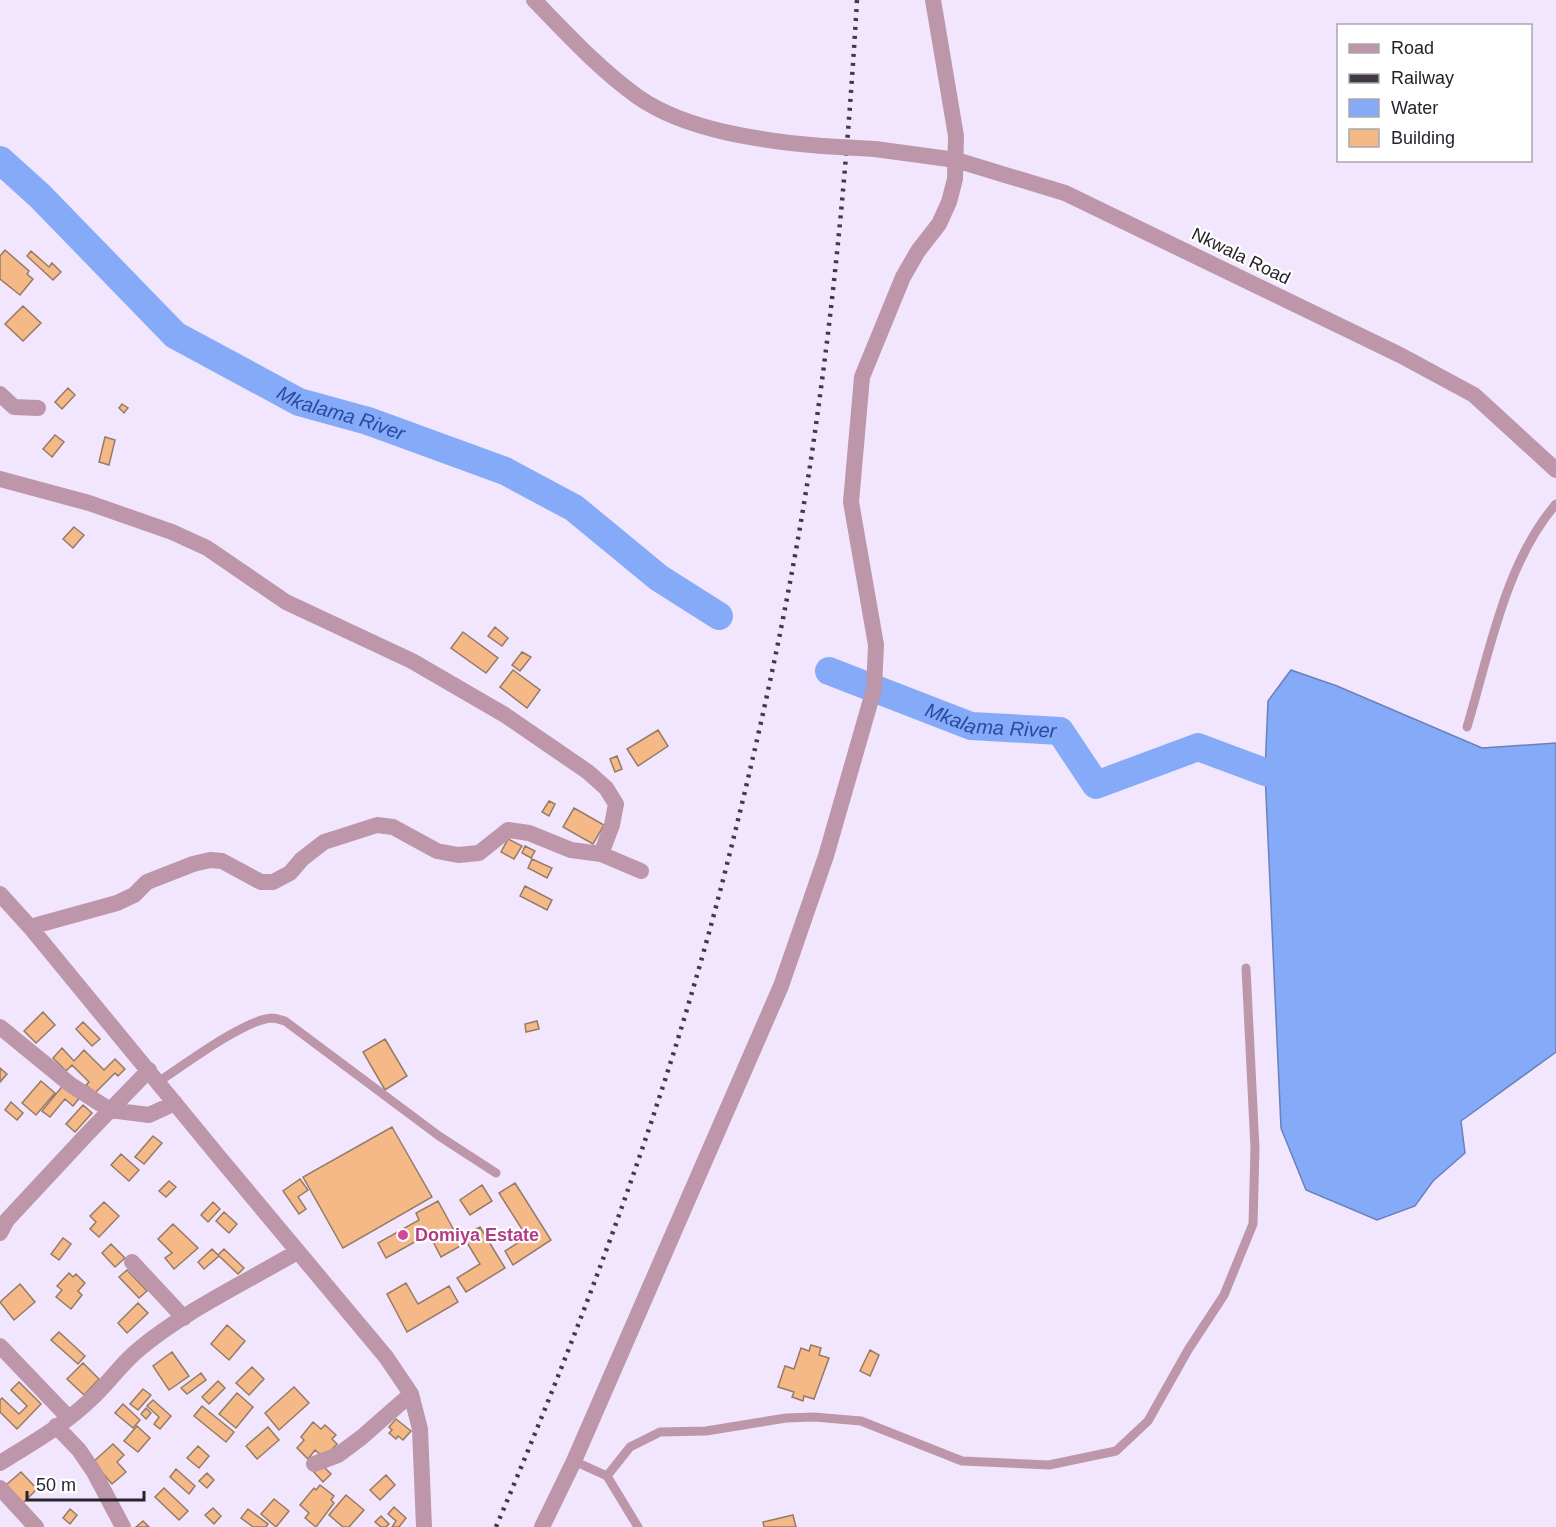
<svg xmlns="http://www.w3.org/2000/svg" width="1556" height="1527" font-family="Helvetica,sans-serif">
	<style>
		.water { fill: #85aaf7; stroke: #6981ba; stroke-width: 1.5 }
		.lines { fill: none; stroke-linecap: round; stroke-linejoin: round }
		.river { stroke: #85aaf7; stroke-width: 28 }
		.building { fill: #f5b887; stroke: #957b66; stroke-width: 1.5 }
		.service { stroke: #bd96aa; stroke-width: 9 }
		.minor { stroke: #bd96aa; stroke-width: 16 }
		.tertiary { stroke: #bd96aa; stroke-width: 16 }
		.rail { stroke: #413a46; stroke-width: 4.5; stroke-dasharray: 3 6; stroke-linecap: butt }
		.minor-bridge { stroke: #bd96aa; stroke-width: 16 }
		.hotel-dot { fill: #d1479c; stroke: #fff; stroke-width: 2 }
		.labels { text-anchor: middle; stroke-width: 4.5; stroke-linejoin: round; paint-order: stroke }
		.street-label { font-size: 18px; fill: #28222d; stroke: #fff }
		.hotel-label { font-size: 18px; font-weight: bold; fill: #b23c85; stroke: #fff; text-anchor: start }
		.water-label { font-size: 20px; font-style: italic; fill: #274ba3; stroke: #fff }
	</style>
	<rect width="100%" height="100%" fill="#f2e6fe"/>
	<path class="water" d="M1291,670L1337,686L1482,748L1556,743V1052L1461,1121L1465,1153L1433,1181L1415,1206L1377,1220L1306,1190L1281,1128L1265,772L1268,701Z"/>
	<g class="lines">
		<g class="river">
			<path id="s1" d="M0,160L40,196L175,335L299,402L368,421L505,471L574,508L659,578L719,616"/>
			<path id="s2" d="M829,671L971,726L1060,731L1096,785L1198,747L1265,772"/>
		</g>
	</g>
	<path class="building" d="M5,250L29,271L27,274L33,279L20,295L0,279V256Z
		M31,251L49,267L52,263L61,272L53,280L27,256Z
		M23,306L41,323L23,341L5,324Z
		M68,388L75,395L62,409L55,402Z
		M122,404L128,408L124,413L119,408Z
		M55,435L64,442L52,457L43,449Z
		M105,437L115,440L109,465L99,462Z
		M74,527L84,535L73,548L63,539Z
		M495,627L508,638L502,646L488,636Z
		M463,632L498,658L486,673L451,648Z
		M522,652L531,657L520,671L512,665Z
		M513,670L540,690L527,708L500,687Z
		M658,730L668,746L638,766L627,749Z
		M617,756L622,769L615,772L610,759Z
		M549,801L555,804L549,816L542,812Z
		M574,808L604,825L593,844L563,827Z
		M508,839L522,846L514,859L501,852Z
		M525,846L535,851L531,858L522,853Z
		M532,859L552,868L547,878L528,868Z
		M525,886L552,900L547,910L520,896Z
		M43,1012L55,1025L36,1043L24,1031Z
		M537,1021L539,1029L526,1032L525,1024Z
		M83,1022L100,1039L92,1046L76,1029Z
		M385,1039L407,1076L385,1090L363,1052Z
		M62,1048L74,1061L84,1050L104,1070L115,1059L125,1069L118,1076L115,1073L95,1093L86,1085L89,1082L72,1065L66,1071L53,1058Z
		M0,1068L7,1074L0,1082Z
		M41,1081L55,1093L36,1115L22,1103Z
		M65,1083L81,1096L73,1106L65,1099L50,1117L42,1111Z
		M11,1102L23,1113L17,1120L5,1110Z
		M83,1105L92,1113L75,1132L66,1124Z
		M392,1127L432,1197L343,1248L303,1177Z
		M153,1136L162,1143L144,1164L135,1157Z
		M121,1154L139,1170L129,1181L111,1165Z
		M300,1179L308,1190L298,1197L306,1209L299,1214L283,1191Z
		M169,1181L176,1187L166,1197L159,1191Z
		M515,1183L551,1240L513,1265L505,1251L527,1237L499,1193Z
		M482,1185L492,1201L470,1215L460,1200Z
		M438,1201L462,1245L441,1257L429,1234L386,1258L378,1243L419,1220L416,1213Z
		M104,1202L119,1216L99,1237L90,1229L96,1222L90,1216Z
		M213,1202L220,1209L208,1222L201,1215Z
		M224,1212L237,1224L229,1233L216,1221Z
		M173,1224L198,1248L174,1269L165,1258L172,1253L158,1239Z
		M480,1227L505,1268L466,1292L457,1278L480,1264L463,1236Z
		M63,1238L71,1244L59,1260L51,1254Z
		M111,1244L125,1258L115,1267L102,1253Z
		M212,1249L219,1256L204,1269L198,1262Z
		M224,1249L244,1268L238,1274L218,1255Z
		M127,1270L147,1291L139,1298L119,1277Z
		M69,1273L73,1277L76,1274L85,1283L78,1291L82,1295L71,1309L56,1297L62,1290L57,1286Z
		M406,1283L418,1304L449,1286L458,1302L407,1332L387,1294Z
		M20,1284L35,1302L14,1320L0,1302Z
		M138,1303L148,1313L127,1333L118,1323Z
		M227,1325L245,1341L229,1360L211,1344Z
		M59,1332L85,1356L78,1364L51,1340Z
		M811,1345L821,1348L819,1355L829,1358L814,1399L804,1396L803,1401L792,1397L794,1392L778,1387L785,1366L794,1369L801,1348L809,1351Z
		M870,1350L879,1355L870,1376L860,1371Z
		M172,1352L189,1376L169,1390L153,1366Z
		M83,1363L99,1379L84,1395L67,1379Z
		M252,1367L264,1379L249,1395L236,1383Z
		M201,1373L206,1380L187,1394L181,1388Z
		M218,1381L225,1388L209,1404L202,1397Z
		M19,1382L41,1404L17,1429L0,1412V1400L2,1398L19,1414L27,1406L11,1390Z
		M294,1387L309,1403L279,1430L265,1413Z
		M143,1389L151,1395L138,1410L130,1404Z
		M237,1393L253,1407L236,1428L219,1414Z
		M153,1400L171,1416L160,1429L154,1424L159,1417L147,1406Z
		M123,1404L140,1420L133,1428L115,1413Z
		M202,1406L234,1432L226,1442L194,1416Z
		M146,1408L151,1413L146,1419L141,1414Z
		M396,1419L411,1431L403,1440L398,1436L396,1439L389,1433L392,1430L389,1427Z
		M313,1422L321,1429L325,1425L336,1435L332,1439L337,1444L324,1458L315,1450L308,1459L297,1448L304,1440L301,1437Z
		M137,1426L150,1438L138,1452L124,1441Z
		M268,1427L279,1440L257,1459L246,1446Z
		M113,1444L124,1455L117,1462L126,1472L112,1484L93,1462Z
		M198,1446L209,1456L199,1468L187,1458Z
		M321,1464L331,1474L323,1482L313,1471Z
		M176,1469L195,1486L189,1494L170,1477Z
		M21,1472L37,1489L23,1503L6,1485Z
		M207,1473L214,1480L207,1488L199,1481Z
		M386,1475L395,1485L380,1500L370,1490Z
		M320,1485L334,1496L331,1500L334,1503L316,1527L305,1518L309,1513L300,1505L314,1488L316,1490Z
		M164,1488L188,1511L179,1520L155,1497Z
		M346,1495L364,1510L349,1527H343L329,1515Z
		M274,1499L289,1511L276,1527L261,1514Z
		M394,1507L406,1518L399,1527H392L396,1521L388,1514Z
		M213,1508L221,1516L214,1524L205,1515Z
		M70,1509L77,1515L70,1524L63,1518Z
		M248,1509L268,1524L266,1527H253L241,1518Z
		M793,1515L796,1527H764L763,1522Z
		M381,1516L389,1524L386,1527H381L375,1522Z
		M143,1521L149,1527H136Z"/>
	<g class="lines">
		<path class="service" d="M1467,727C1489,654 1505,563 1556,504
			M158,1082C183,1066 245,1019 272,1018C276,1018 281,1020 285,1021L439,1136L496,1173
			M574,1461L607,1476L638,1527
			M607,1476L630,1447L660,1432L706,1431L786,1418L814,1417L861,1421L962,1461L1049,1465L1116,1451L1148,1421L1188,1350L1224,1295L1253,1224L1255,1148L1246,968"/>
		<path class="minor" d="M0,394L14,407L38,408
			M0,479L89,503L172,532L207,548L286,602L412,661L505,715L588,772L606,788L616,804L612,825L601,854
			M0,894L30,927L219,1157L386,1357L411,1394L420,1429L424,1527
			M30,927L117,903L134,895L147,882L193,864L210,860L222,861L261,882H273L290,873L302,859L324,842L377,825L393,827L437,851L458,855L479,853L508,830L529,833L571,850L601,854L641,871
			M0,1027L71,1085L110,1110L149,1115L175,1103
			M0,1233L7,1220L89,1132L149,1070
			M132,1262L184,1318
			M0,1346L68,1417
			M56,1426L79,1450L94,1472L123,1527
			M0,1463C31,1444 64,1425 90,1400C107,1385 120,1365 138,1350C183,1312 246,1282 297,1252
			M314,1464L338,1455L362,1437L411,1394
			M0,1488L36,1527
			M542,1527L574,1461L781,986L826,856L874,689L876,645L851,502L862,377L903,277L918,251L939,224L949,202L955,179L956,136L933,0"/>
		<path class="tertiary" d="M534,0C567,34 599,69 638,97C687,131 763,141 822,146
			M875,149L956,160L1065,193L1400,355L1474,395L1556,470"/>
		<path class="rail" d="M496,1527C586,1315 667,1099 724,876C763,723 797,567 818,410C837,274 849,137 857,0"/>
		<path class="minor-bridge" d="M822,146L875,149"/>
	</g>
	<circle class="hotel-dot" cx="403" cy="1235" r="6"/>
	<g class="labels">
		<g class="street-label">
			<text transform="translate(1241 256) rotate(26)" y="6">Nkwala Road</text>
		</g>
		<g class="hotel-label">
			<text x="415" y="1241">Domiya Estate</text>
		</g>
		<g class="water-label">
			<text dy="7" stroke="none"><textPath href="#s1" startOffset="432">Mkalama River</textPath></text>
			<text dy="7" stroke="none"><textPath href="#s2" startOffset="171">Mkalama River</textPath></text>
		</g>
	</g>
	<rect x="1337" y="24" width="195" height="138" fill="#ffffff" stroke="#a9a7ab" stroke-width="1.5"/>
	<rect x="1349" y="44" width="30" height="9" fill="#bd96aa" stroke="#a9a7ab" stroke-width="1.5"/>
	<text x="1391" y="54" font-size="18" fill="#28222d">Road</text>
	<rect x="1349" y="74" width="30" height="9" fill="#413a46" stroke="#a9a7ab" stroke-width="1.5"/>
	<text x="1391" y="84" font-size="18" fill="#28222d">Railway</text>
	<rect x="1349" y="99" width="30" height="18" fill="#85aaf7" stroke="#a9a7ab" stroke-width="1.5"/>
	<text x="1391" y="114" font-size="18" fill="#28222d">Water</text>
	<rect x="1349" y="129" width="30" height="18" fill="#f5b887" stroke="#a9a7ab" stroke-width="1.5"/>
	<text x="1391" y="144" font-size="18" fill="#28222d">Building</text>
	<path d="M27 1491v9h117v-9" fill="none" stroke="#28222d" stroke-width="3"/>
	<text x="36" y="1491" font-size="18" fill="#28222d" stroke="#ffffff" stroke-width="4.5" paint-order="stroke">50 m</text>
</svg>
